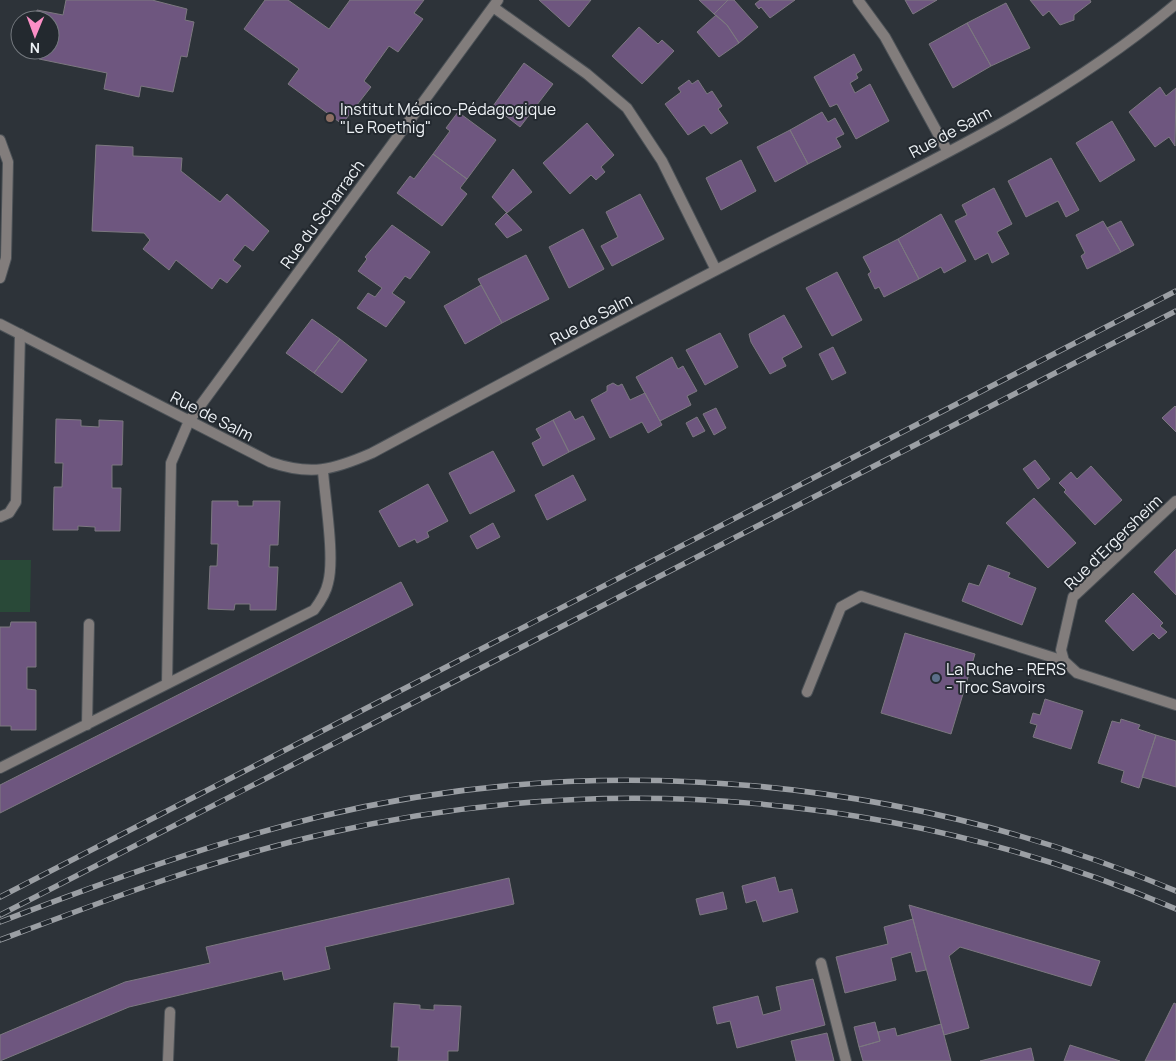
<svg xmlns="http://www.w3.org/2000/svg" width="1176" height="1061" font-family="Manrope,sans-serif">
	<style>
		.park { fill: #294938 }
		.building { fill: #6e567f; stroke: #7c7880 }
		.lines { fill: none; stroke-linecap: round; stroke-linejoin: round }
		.service-casing { stroke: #4c5257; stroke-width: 12 }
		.minor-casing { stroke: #4c5257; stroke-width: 12 }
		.service { stroke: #827d7c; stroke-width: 10 }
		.minor { stroke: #827d7c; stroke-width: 10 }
		.rail-casing { stroke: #9b9fa4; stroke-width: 5.5 }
		.rail { stroke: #23292f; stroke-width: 4; stroke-dasharray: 11; stroke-linecap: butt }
		.education-dot { fill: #8d6e63; stroke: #23292f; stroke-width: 2 }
		.service-dot { fill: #5c6f8a; stroke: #23292f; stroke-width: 2 }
		.labels { text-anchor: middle; stroke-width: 4; stroke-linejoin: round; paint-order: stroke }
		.poi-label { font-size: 16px; fill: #eef2f6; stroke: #23292f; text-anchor: start }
		.street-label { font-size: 16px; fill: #eef2f6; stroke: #23292f }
	</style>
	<rect width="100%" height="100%" fill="#2d3339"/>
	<path class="park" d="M0,560H31L30,612H0Z"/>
	<path class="building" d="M66,0H152L187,9L185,20L194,22L187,57L181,56L173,92L141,86L139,97L104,89L107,73L39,59L40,51L33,50H50V20H35L37,10L63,15Z
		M265,0H288L329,29L350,0H424L414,13L423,19L398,52L389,46L364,81L371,87L342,124L288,84L299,69L244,29Z
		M539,0H591L569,27Z
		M699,0H728L714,14Z
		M728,0H734L758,27L739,43L727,25L714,14Z
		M760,0H795L770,18L761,7L759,9L755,4Z
		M905,0H937L913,14Z
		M1030,0H1090L1091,2L1074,15V20L1060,25L1049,11L1043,16Z
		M1006,3L1030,48L991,66L967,23Z
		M716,15L727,25L739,43L719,57L697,32Z
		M967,23L991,66L953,88L929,44Z
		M639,27L658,44L662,40L674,51L642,84L612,56Z
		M854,54L862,70L856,74L858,78L850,83L855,93L870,84L889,121L856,139L837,104L830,107L814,77Z
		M524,63L553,84L520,127L493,106Z
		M689,80L692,84L698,80L707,94L712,91L722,106L718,109L728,123L711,134L704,125L688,135L665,104L681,92L678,88Z
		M1160,87L1166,96L1176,88L1175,146L1169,137L1155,147L1129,112Z
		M458,112L496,140L467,179L433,154L450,131L446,128Z
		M822,112L828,122L835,118L844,134L836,138L841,147L808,164L790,130Z
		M1112,121L1135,160L1100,182L1076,143Z
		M587,123L614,155L601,167L605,172L596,180L591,175L570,194L543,163Z
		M790,130L808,164L775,182L757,147Z
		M96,145L133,147V156L182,158L181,171L220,202L227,194L269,231L253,251L245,245L233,260L241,266L227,283L220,278L212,289L176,260L169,270L143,249L150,240L144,233L92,231Z
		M433,154L467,179L460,188L467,194L442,226L397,193L410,176L414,179Z
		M1051,158L1079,210L1066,217L1058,201L1026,217L1008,181Z
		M741,160L756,191L721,210L706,178Z
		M513,169L532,192L507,213L492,197Z
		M994,188L1012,224L997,232L1009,254L992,263L988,253L975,260L955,221L967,215L962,205Z
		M640,194L664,239L612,266L601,246L618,237L606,212Z
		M506,213L522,230L507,238L495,224Z
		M941,214L966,261L944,273L941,267L919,279L898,239Z
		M1103,221L1121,252L1087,269L1081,256L1085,253L1076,235Z
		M1121,221L1134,245L1121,252L1107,228Z
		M392,225L430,252L410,279L405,276L392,293L405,302L386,327L357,308L368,293L375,297L382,288L358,271L367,259L365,257Z
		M583,229L604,269L569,288L549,247Z
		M898,239L919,279L884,297L879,287L875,289L868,274L871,272L863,257Z
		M526,255L549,299L502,323L478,279Z
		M837,272L862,320L832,336L806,288Z
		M481,285L502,323L465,344L444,306Z
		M784,315L802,347L782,358L786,366L770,374L751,342L749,334Z
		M312,319L340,339L314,373L286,353Z
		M720,333L738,367L705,385L686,350Z
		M340,339L367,360L342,393L314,373Z
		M833,347L846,373L832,380L819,354Z
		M672,357L678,369L683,366L697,391L687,396L691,405L660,421L636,377Z
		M613,383L618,386L622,384L630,400L645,393L662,425L648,433L642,422L610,438L591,400L607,391V386Z
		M1175,406L1176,407V432L1162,418Z
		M716,408L726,428L714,435L703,414Z
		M570,411L575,420L583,416L595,439L569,452L553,420Z
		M697,417L705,431L693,437L686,423Z
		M56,419L81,420V426L99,427V420L123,421L122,465H112V488H121L120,531H95V527L78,526V530H53L54,487H62L63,463H55Z
		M553,420L569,452L543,466L532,443L541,438L536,429Z
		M493,451L515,491L470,514L449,473Z
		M1035,460L1050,479L1038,489L1023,469Z
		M1091,466L1122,500L1095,525L1064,492L1066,490L1059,483L1071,472L1077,479Z
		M573,475L586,500L547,520L535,495Z
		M428,484L448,521L427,532L429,537L417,543L415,539L399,547L379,511Z
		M1034,498L1076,543L1048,568L1006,523Z
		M212,501H238V506H253V501H280L278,545H270L269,567H278L276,610H250V604H235L234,610L208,609L210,566H217L218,544H211Z
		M493,523L500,537L477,549L470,536Z
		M1176,549V595L1154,572Z
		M988,565L1010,573L1008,577L1036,588L1022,625L962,601L969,583L979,586Z
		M401,582L413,605L0,813V785Z
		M1133,593L1163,623L1160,626L1167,632L1159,639L1153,633L1133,651L1105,621Z
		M11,622H36V667H27V689L36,690V730H11V726H0V627H10Z
		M905,633L975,654L951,734L881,713Z
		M1045,699L1083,711L1071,749L1033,737L1037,725L1030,723L1033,713L1040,715Z
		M1121,719L1140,725L1138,729L1156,735L1139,788L1121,782L1124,771L1098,763L1112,721L1120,723Z
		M1156,735L1176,741V787L1142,777Z
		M775,877L779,892L792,889L798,912L763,922L756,900L746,903L742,886Z
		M509,878L514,904L325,947L330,969L284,980L282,971L129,1007L0,1061V1035L125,982L210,963L206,947Z
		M723,892L727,909L700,915L696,899Z
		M909,905L1100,961L1091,986L960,947L949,956L969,1028L944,1035Z
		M913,919L926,970L916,972L911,952L891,958L896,980L845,993L836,957L888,944L884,927Z
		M813,979L825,1025L737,1048L730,1021L717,1024L713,1007L758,996L763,1015L781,1010L776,987Z
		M394,1003L420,1005V1009L434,1010V1005L461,1006L458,1051H448V1061H398L399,1047H391Z
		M1174,1003L1176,1004V1061H1145Z
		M875,1022L880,1041L859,1047L854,1027Z
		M941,1024L951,1061H863L859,1047L880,1041L878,1032L895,1028L897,1036Z
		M827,1033L834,1061H796L791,1041Z
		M1070,1045L1120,1061H1064Z
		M1031,1048L1034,1061H980Z"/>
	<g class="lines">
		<g class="service-casing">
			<path id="service" d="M0,140L8,162L6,258L0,278
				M0,517L9,513L16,502L20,334
				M167,684L171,463L189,421
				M807,692L841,607L861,596L1064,661
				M87,725L89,624
				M0,768L314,610C320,602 326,593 328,583C335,558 325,499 323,471
				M821,963L846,1061
				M168,1061L170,1012"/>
		</g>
		<g class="minor-casing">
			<path id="minor" d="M858,0L885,37L948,152
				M493,7L587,74L627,108L662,161L716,270
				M0,324L270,462C311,476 333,470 372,453C503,383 633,312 765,245C907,173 1054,107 1176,4
				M189,421L498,0
				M1176,501L1073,597L1061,650L1064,661L1077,673L1176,705"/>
		</g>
		<use href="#service" class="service"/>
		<use href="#minor" class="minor"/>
		<g class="rail-casing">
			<path id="rail" d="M0,897L1176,291
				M0,915L1176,311
				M0,922C104,882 209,844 318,817C603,748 906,778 1176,891
				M0,940C106,900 213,859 324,834C608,768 908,794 1176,909"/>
		</g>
		<use href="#rail" class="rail"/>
	</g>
	<circle class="education-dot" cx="330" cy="118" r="5"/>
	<circle class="service-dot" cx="936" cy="678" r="5"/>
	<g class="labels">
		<g class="poi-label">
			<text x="340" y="115">Institut Médico-Pédagogique<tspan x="340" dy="18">"Le Roethig"</tspan></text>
			<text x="946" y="675">La Ruche - RERS<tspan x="946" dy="18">- Troc Savoirs</tspan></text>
		</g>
		<g class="street-label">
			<text transform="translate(950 132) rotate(-28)" y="6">Rue de Salm</text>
			<text transform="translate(322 214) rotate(-54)" y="6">Rue du Scharrach</text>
			<text transform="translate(591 319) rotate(-28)" y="6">Rue de Salm</text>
			<text transform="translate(212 416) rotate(27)" y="6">Rue de Salm</text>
			<text transform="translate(1113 542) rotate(-44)" y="6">Rue d'Ergersheim</text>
		</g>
	</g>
	<g transform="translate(35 35) rotate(181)"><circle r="24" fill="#23292f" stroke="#74797f"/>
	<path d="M0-4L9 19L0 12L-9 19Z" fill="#fb8fc6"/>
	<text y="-8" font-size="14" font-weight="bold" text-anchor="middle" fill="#eef2f6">N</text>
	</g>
</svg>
